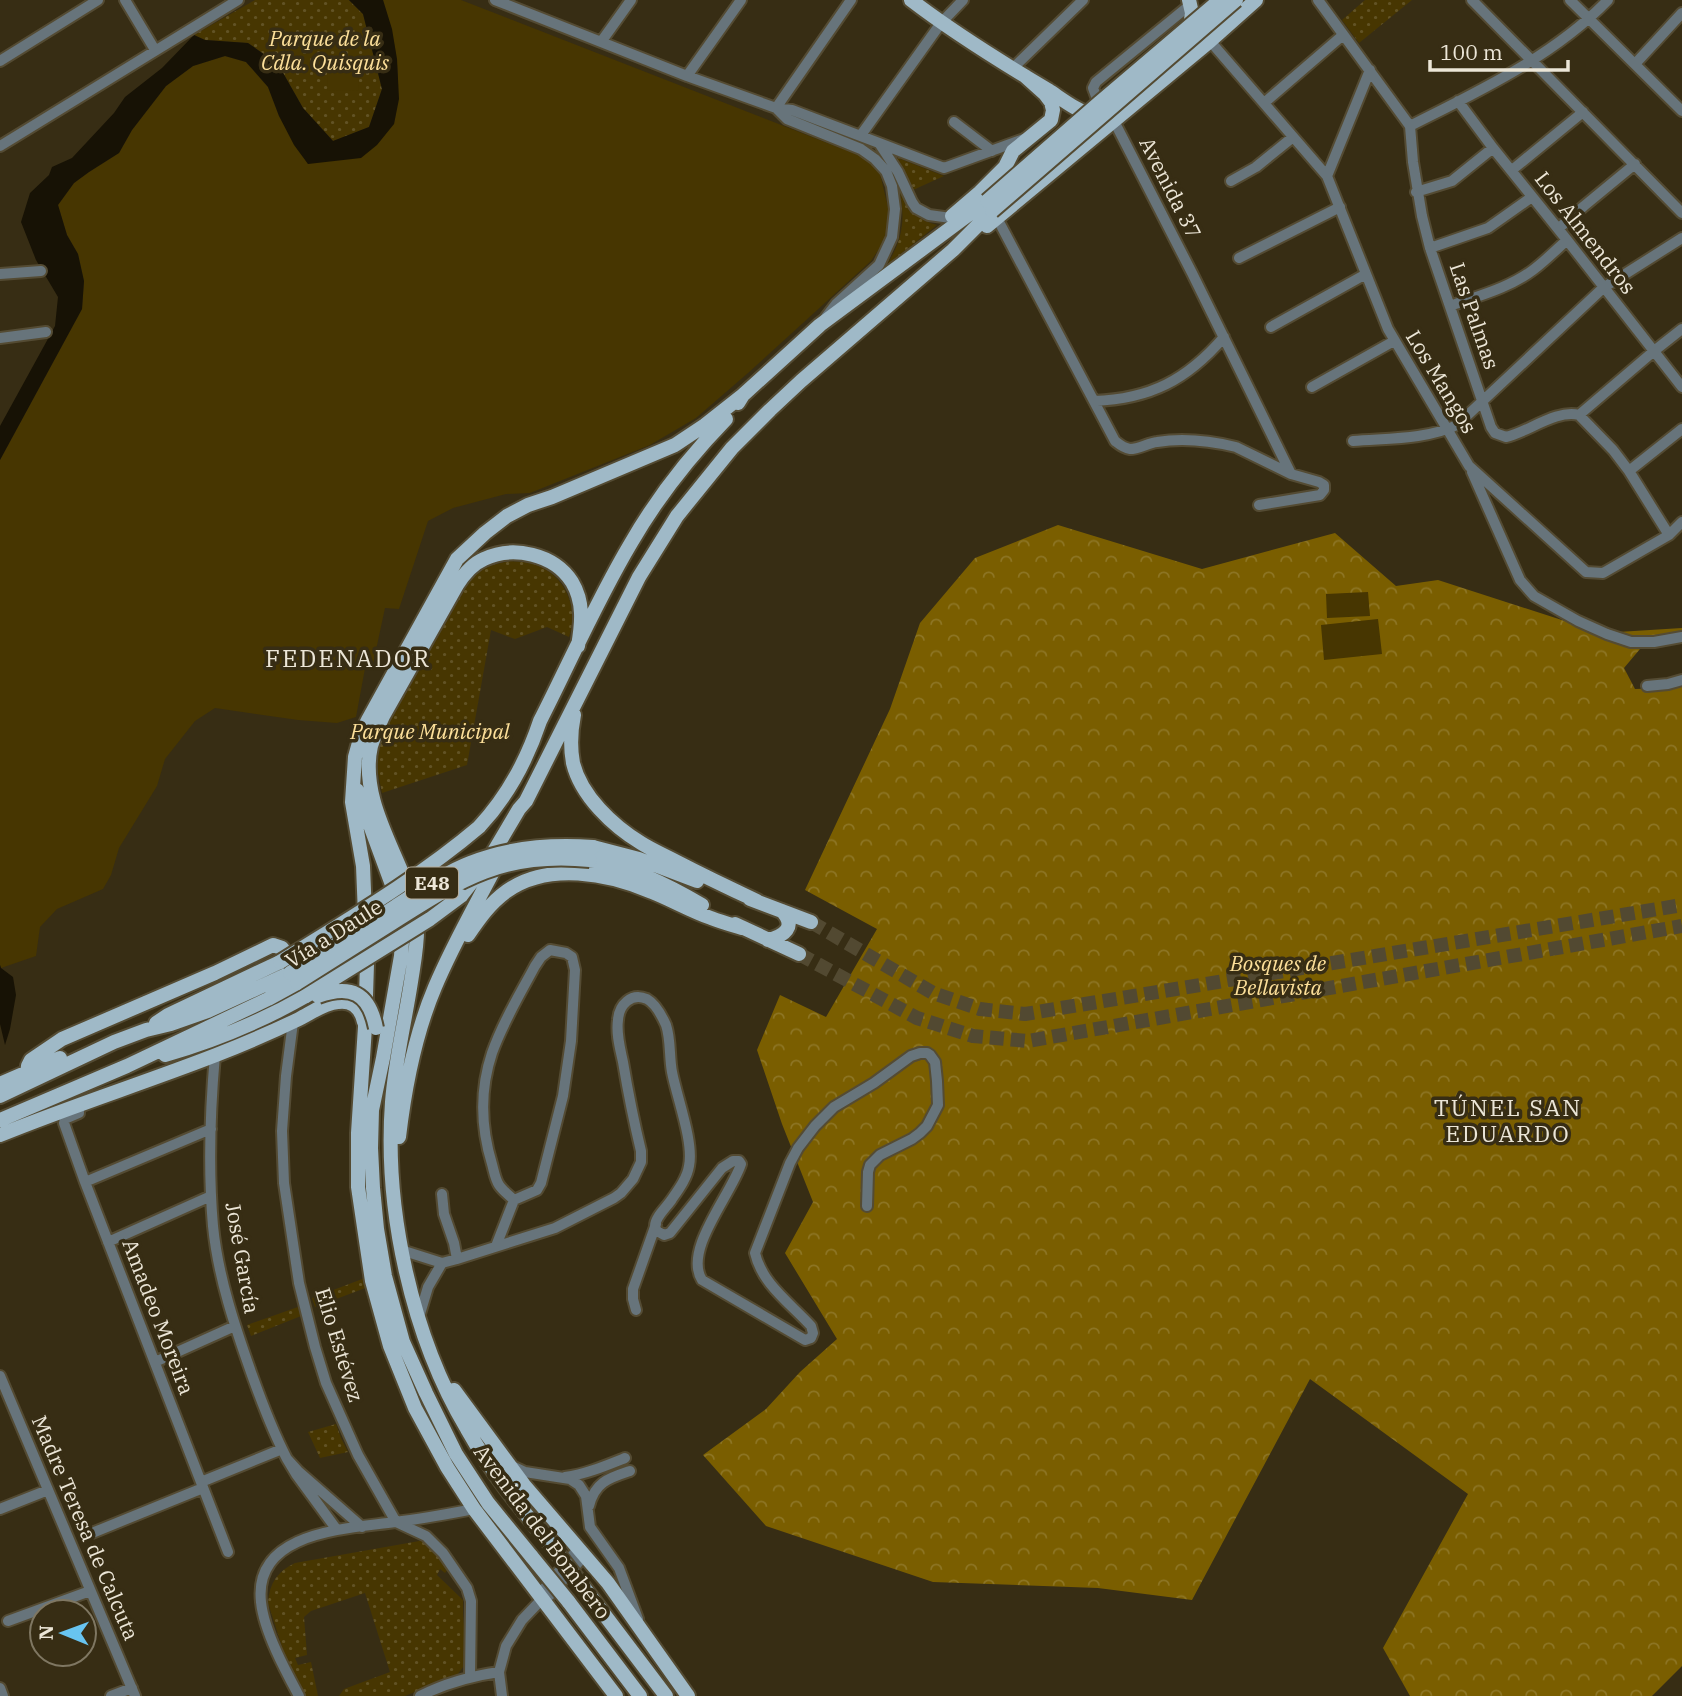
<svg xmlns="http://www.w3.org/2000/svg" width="1682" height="1696" font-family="'IBM Plex Serif',serif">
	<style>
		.grass { fill: url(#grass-dots) }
		.forest { fill: url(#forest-crowns) }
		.pitch { fill: #473601 }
		.water { fill: #171205 }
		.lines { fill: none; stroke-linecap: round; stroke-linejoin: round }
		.major-tunnel { stroke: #524931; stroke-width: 14; stroke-dasharray: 14 7; stroke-linecap: butt }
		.minor-casing { stroke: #544b33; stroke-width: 14 }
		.major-casing { stroke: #544b33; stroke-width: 18 }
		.minor { stroke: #67747b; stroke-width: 10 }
		.major { stroke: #9fb9c7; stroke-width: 14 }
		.major-bridge-casing { stroke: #544b33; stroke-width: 18; stroke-linecap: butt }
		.major-bridge { stroke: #9fb9c7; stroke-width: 14 }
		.labels { text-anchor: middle; stroke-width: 7; stroke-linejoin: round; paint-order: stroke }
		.shield { fill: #372d14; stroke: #b6ae9c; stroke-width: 2 }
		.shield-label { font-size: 19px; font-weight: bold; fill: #ece6d7 }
		.park-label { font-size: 21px; font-style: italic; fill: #fde09a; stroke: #372d14 }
		.street-label { font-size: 21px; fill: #ece6d7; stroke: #372d14 }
		.neighbourhood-label { font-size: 23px; letter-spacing: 2px; fill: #ece6d7; stroke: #372d14 }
		.quarter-label { font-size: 24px; letter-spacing: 2px; fill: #ece6d7; stroke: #372d14 }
	</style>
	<defs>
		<pattern id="grass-dots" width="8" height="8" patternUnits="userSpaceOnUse" patternTransform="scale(1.75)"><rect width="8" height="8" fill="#473601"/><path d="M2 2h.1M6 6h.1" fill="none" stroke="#625325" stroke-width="1.8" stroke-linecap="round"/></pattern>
		<pattern id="forest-crowns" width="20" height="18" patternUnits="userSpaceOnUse" patternTransform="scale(1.75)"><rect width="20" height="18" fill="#7a5e00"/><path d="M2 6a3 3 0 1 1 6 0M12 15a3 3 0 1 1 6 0" fill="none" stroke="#8d7524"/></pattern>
	</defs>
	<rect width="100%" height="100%" fill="#372d14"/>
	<path class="grass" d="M255,0H349L363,14L382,89L369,127L333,141L303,108L278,64L248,43L205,40L194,35Z
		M1365,0H1412L1359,43L1342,20Z
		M893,156L944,176L913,190L903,168Z
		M897,180C906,203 910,218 937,225L886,266C905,237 906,214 897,180Z
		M509,561C518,562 529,561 537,565C566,577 579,608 569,637L547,627L515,639L491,630L467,765L382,793L375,759L385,729L468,579L484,567Z
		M365,1278L368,1287L315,1307L312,1298Z
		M298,1307L301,1316L251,1336L247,1325Z
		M336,1424L341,1438L348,1452L320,1458L308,1432Z
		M425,1540L449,1568L445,1573L440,1569L437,1575L463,1600V1614L467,1662L457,1675L405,1696H339L344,1689L390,1672L365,1593L311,1611L304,1617L307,1655L295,1658L298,1665L311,1662L318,1696H302L291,1675L268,1603C269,1583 278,1571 295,1563Z"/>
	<path class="forest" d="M1058,525L1202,569L1335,533L1396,586L1438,580L1602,633L1682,628V639L1640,649L1624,668L1635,689L1672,688L1682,684V1666L1652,1696H1410L1383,1648L1468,1494L1310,1379L1192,1600L1098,1588L933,1582L766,1526L703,1455L766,1409L800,1372L837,1339L785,1253L813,1202L782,1124L757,1050L780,995L826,1017L877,929L805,890L890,709L920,623L975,558Z"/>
	<path class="pitch" d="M383,0H461L866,158L880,174L888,207V225L883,243L871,261L748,373L696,418L650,445L530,493L506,494L453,508L428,521L399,609L385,608L373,664L366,663L356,717L337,723L298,720L215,708L195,721L165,759L157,786L119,848L111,875L103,889L57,909L40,927L36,956L1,968L0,965V460L82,309L84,281L78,254L67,235L58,205L74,183L89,172L119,153L132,130L166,86L193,66L225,56L246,62L268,87L279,116L308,164L394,124C403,80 396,43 383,0Z
		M357,57L359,90L328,91L327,59Z
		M1368,592L1370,616L1327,618L1326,594Z
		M1378,619L1382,654L1324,660L1321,625Z"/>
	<path class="water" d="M349,0H383L392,29L397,59L399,99L394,124L377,145L361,158L308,164L294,145L279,116L268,87L246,62L225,56L193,66L166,86L132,130L119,153L89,172L74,183L58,205L67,235L78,254L84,281L82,309L0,460V426L55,326L58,297L36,260L21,222L30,193L49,175L52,167L72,158L114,113L125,97L162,68L194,35L205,40L248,43L278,64L303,108L333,141L369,127L382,89L363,14Z
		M0,965L1,968L13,977L16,995L10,1029L5,1045L0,1024Z"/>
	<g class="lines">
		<path class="major-tunnel" d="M811,922L933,993L980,1009L1025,1014L1682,905
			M799,954L917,1018L973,1036L1028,1041L1682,926"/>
		<g class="minor-casing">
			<path id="minor" d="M125,0L155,50
				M495,0L687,76L776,108L792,110L879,143L898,172L912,202L916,208L929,215L951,218
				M1318,0L1410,126L1413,162L1422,216L1430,248L1491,427L1495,433L1506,437C1528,432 1557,409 1579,415L1613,450L1629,471L1669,535
				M1472,0L1682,213
				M1570,0L1682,111
				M1210,41L1327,176
				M601,42L631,0
				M0,61L98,0
				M1635,64L1682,13
				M1012,69L1083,0
				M1370,70L1327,176L1388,329L1469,466L1586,572L1603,573L1669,535L1682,522
				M687,76L741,0
				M1458,101L1493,148L1567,240L1682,387
				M1264,103L1343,35
				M1100,107L1093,88L1096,82L1185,9
				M776,108L787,119L861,149L875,159L886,171L892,186L895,209L892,237L879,265L836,304L826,317
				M776,108L851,0
				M1114,121L1192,273L1291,474
				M954,122L992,151
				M1410,126C1479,91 1554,56 1608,0
				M861,135L941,23L963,0
				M879,143L944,168L1024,139
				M0,146L238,0
				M1512,170L1583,112
				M1231,181L1256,167L1293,137
				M1416,192L1452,181L1493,148
				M997,218L1115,441C1120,445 1123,448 1130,449C1139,449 1148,443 1157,442C1182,438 1211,441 1236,447L1291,474L1319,482L1324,485V490L1320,495L1259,505
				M1558,229L1584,206L1635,164
				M1430,248L1488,228L1532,197
				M1239,258L1340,207
				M0,274L41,271
				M1450,306C1478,296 1509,288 1533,270C1545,261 1556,250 1567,240
				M1271,327L1366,274
				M0,338L46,332
				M1312,387L1394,341
				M1094,401C1150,399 1187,380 1224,337
				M1579,415L1654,351L1682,329
				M1353,441C1387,438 1425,440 1457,425L1603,288L1682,238
				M1629,471L1682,429
				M1472,472L1520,580L1534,596L1578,621L1607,634L1631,642H1654L1682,637
				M1647,686L1668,684L1682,680
				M550,950L566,953L572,957L575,970L571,1041L563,1096L541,1183L537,1190L514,1200C509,1195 503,1191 499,1185C495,1179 494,1171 492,1164C481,1128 480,1089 492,1053C503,1022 520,994 535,966L541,957Z
				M293,1022L286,1076L282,1131L284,1183L299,1283L315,1347L326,1383L358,1455L396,1522L426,1536L443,1553L467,1588L471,1601L470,1677
				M215,1055C210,1111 208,1169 213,1226C218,1277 235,1327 252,1375C262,1403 273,1432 287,1459
				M79,1104V1113L65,1119L64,1123L85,1182L228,1552
				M85,1182L211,1129
				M442,1194L444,1214L454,1243L457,1259
				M108,1242L211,1196
				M496,1246L514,1200
				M401,1250L442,1263L457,1259L555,1228L614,1198L621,1193L633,1179L641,1162V1151C634,1122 628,1092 623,1062C620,1048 616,1034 618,1020C619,1005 631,992 647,999C656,1004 662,1016 666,1025C671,1040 669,1056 672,1072C677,1098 694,1142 689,1166C687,1178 679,1189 672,1199C667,1207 655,1217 655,1226C655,1228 656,1229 657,1231L664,1235L670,1233L722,1168L733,1161H739L741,1164C731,1195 683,1250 702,1280L805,1340L811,1338L813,1333L811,1326C790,1303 762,1284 755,1253L790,1163L798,1148L815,1126L834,1107L874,1083L911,1056L920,1053H927L930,1055L935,1062L937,1081L938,1105L927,1126L920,1133L912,1139L880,1155L870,1165L868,1172L867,1206
				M636,1310L633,1299V1289L656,1224
				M419,1317L428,1287L442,1263
				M155,1362L235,1326
				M0,1376L135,1696
				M510,1465L525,1472L570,1479L579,1485L586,1496L590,1527L619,1568L638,1619
				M565,1477C586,1474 605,1466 625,1458
				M201,1482L282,1449
				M589,1506C595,1482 609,1478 630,1471
				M0,1509L48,1490
				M337,1530L296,1474L287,1459L298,1471L362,1527
				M92,1533L203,1488
				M542,1599L543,1590L578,1549
				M8,1621L90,1591
				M0,1688L3,1696
				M111,1696L132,1688
				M299,1696C285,1670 264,1631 261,1602C253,1531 347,1529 395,1522C422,1519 448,1514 474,1509
				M420,1696C446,1683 471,1676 499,1672
				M502,1696L499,1672L506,1646L522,1620L542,1599L550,1595L584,1556"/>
		</g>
		<g class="major-casing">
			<path id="major" d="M911,0C954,33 1001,62 1048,90C1062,99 1078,112 1095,116
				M1189,0L1192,13L1189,33
				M952,216L980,192L1005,167L1013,151L1051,120L1053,110L1051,102L1045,94L1025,76
				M987,226L1210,41L1256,0
				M738,403L743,395L820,325L987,201
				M574,715C571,730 570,747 573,763C581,796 613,826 641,843C652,850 664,855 675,861C702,875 729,888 757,901
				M357,790L398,901L403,927L401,956L383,1058L372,1110L371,1148L373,1188L377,1229L385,1276L403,1342L426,1393L456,1454L488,1503L532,1557
				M479,827C507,797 527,760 540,721C570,662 597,600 631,543C657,498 690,456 726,419
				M593,847L639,859L697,881
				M590,860C631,867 666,884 702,905
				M461,896L487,863L519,809L526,801L639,577L677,516L732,448L770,410L801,381L953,250L992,211
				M750,899L811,922
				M735,924L799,954
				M468,935C479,919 490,903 507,891C548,862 608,873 652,892C672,900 691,911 711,918C721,922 732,925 742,928
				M768,940C784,936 797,927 782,911
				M156,1023L168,1015L280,962
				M165,1055C214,1041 262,1021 306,996
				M27,1073L28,1066L31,1060L62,1039L215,973L273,945L282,948L293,966
				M0,1084L60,1058
				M0,1096L114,1042L146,1030L171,1024L208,1011L290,973
				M0,1120L127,1066L268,999L297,983
				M0,1135C71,1106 144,1083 216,1055C244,1044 272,1032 299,1019C311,1013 324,1003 338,1002C352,1000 361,1008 364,1022
				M399,1137C405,1086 415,1034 435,987C453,944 477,903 498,862
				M454,1390L524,1485L608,1583L688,1696
				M548,1541C518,1505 490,1470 467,1429C412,1337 384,1210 392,1102C395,1062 405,1021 411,982C414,962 418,943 417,924C416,906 409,889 402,873C386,834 361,790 371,746C374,736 378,726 383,716L457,585C464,574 472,564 484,559C513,545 554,554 572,582C584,602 582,623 578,646
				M582,1585L666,1696
				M568,1601L640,1696
				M616,1696L474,1509L447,1467L415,1408L390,1346L372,1281L358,1187V1133L365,1027L367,964L363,866L352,802L355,757L362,732L368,720L457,559L485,533L507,516L528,505L552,497L675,445L705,425L743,395"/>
		</g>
		<use href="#minor" class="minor"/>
		<use href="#major" class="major"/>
		<g class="major-bridge-casing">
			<path id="major-bridge" d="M987,201L1099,103L1220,0
				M992,211L1236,0
				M280,962C347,920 419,878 479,827
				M290,973C326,951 361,929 396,906C420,891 444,873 470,863C510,847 551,844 593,847
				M297,983C329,963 360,943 392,923C461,879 505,851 590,860
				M306,996L430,919L461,896
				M318,996C351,984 369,993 376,1028
				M548,1541L582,1585
				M532,1557L568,1601"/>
		</g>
		<use href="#major-bridge" class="major-bridge"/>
	</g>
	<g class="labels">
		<rect class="shield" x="406" y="867.5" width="52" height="31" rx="5"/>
		<g class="shield-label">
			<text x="432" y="890">E48</text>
		</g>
		<g class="park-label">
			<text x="325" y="46">Parque de la<tspan x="325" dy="24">Cdla. Quisquis</tspan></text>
			<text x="430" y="739">Parque Municipal</text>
			<text x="1278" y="971">Bosques de<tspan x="1278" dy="24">Bellavista</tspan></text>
		</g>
		<g class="street-label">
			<text transform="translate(1170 188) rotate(63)" y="7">Avenida 37</text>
			<text transform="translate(1585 233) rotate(52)" y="7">Los Almendros</text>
			<text transform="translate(1474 316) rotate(71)" y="7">Las Palmas</text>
			<text transform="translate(1441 382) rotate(59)" y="7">Los Mangos</text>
			<text transform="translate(334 934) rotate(-32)" y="7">Vía a Daule</text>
			<text transform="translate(242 1258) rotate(80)" y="7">José García</text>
			<text transform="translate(158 1317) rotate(69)" y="7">Amadeo Moreira</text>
			<text transform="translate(339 1345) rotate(73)" y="7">Elio Estévez</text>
			<text transform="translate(85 1528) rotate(67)" y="7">Madre Teresa de Calcuta</text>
			<text transform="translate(542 1532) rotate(53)" y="7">Avenida del Bombero</text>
		</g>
		<g class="neighbourhood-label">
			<text x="1508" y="1116">TÚNEL SAN<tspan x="1508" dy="26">EDUARDO</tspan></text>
		</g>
		<g class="quarter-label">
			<text x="348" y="667">FEDENADOR</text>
		</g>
	</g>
	<g transform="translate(63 1633) rotate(271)"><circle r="33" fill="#372d14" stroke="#7f7762" stroke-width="2"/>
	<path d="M0-5L12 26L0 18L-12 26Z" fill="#68c4f0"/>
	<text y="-10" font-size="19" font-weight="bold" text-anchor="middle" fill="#ece6d7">N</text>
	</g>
	<path d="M1430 60v10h138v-10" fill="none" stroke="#ece6d7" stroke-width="3.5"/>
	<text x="1440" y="60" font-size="21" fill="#ece6d7" stroke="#372d14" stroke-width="5" paint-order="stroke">100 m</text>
</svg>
